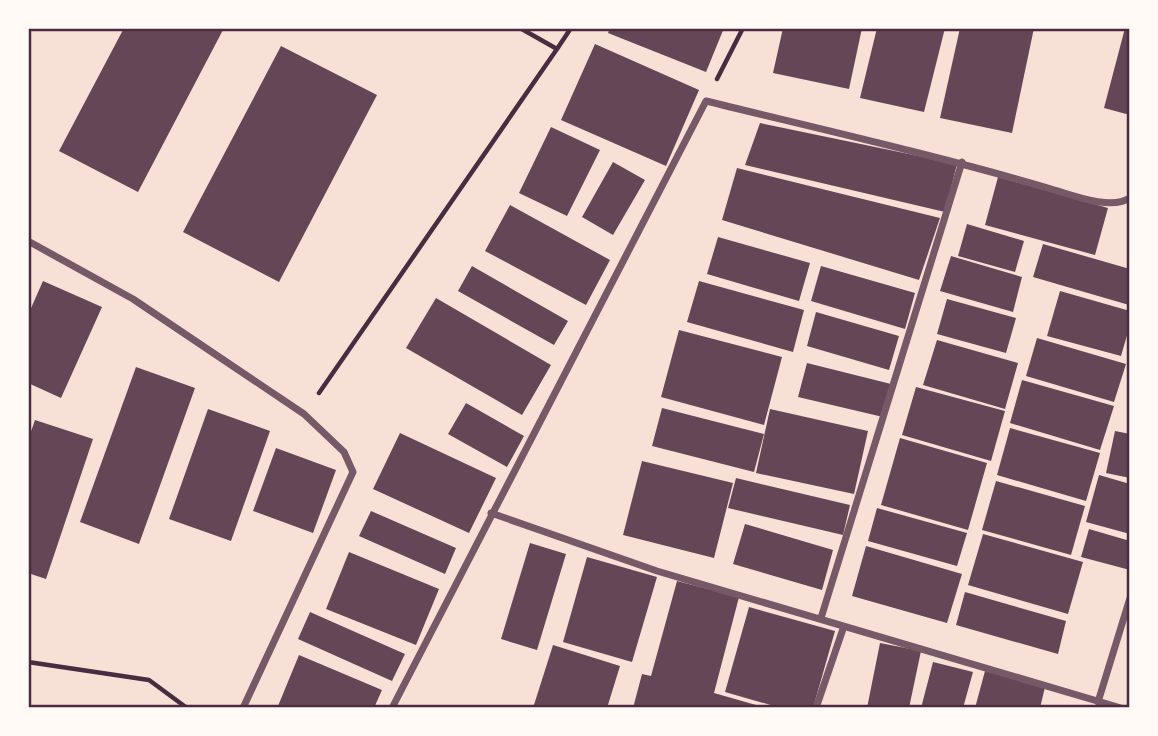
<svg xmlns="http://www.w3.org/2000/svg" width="1158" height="736" font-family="'Nunito Sans',sans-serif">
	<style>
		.building { fill: #644757 }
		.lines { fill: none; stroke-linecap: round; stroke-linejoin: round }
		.path { stroke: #4a2c40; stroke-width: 4.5 }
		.minor { stroke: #755966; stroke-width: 7 }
		.neatline { fill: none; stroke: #4a2c40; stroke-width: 2.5 }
	</style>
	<rect width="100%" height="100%" fill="#f7e1d7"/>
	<path class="building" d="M124,28H224L138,192L59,151Z
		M610,28H724L706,72L608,33Z
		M783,28H862L849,89L773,73Z
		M877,28H945L924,112L860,98Z
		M960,28H1034L1012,133L940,118Z
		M1125,28H1130V115L1104,108Z
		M595,44L699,90L666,166L561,120Z
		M281,46L377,95L279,282L183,232Z
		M760,123L957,164L945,212L745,165Z
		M551,127L600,150L567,216L519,193Z
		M613,162L645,180L613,235L582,217Z
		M737,168L940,218L919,280L722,220Z
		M998,177L1108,208L1095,255L985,225Z
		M510,205L610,260L586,305L485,251Z
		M967,224L1024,241L1015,272L958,256Z
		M718,237L810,263L799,301L707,274Z
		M1043,244L1130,269L1129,305L1033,277Z
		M951,256L1022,277L1013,312L940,291Z
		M472,266L568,321L554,345L458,291Z
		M821,266L915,293L905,329L811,301Z
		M43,281L102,307L61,398L28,383V315Z
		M699,281L804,310L793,352L687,322Z
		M1060,291L1130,311V325L1121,356L1047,336Z
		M436,298L551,365L522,415L406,348Z
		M947,299L1016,318L1006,353L937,334Z
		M816,312L899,336L889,370L807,346Z
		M679,330L782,357L764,425L661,397Z
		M1037,338L1126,364L1114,402L1026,376Z
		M937,340L1018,363L1005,409L923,385Z
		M807,363L891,384L883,417L798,397Z
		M136,367L195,388L139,544L80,522Z
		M1022,380L1114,406L1100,450L1010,423Z
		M916,387L1005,411L991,461L902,435Z
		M466,403L524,436L507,467L448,434Z
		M662,408L764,434L754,472L652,446Z
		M208,409L270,431L231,541L169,519Z
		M770,409L868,431L854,494L756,473Z
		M35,420L93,439L46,579L28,573V440Z
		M1010,428L1100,453L1086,501L997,475Z
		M1115,431L1130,434V478L1106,473Z
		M400,433L496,478L469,533L373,489Z
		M900,438L987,463L968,530L881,505Z
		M276,448L336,470L313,533L253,511Z
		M642,461L733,483L714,558L623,535Z
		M1099,475L1130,484V534L1086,522Z
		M736,478L850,505L843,535L728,508Z
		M996,481L1085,506L1071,555L982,530Z
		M877,508L967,533L957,566L868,541Z
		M371,511L456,548L445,574L359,536Z
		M745,524L833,550L822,590L733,564Z
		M1089,529L1130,541V570L1081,557Z
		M983,534L1083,562L1068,614L968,585Z
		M530,543L566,554L537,650L501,639Z
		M866,546L962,574L947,623L852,596Z
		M349,552L439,589L416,645L326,609Z
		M587,557L657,577L632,662L563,642Z
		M677,581L739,597L714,693L767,708H633L642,674L651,676Z
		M965,592L1066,621L1058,654L956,625Z
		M749,607L835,631L813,708H781L725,692Z
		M310,612L405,654L392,681L298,639Z
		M880,643L921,651L909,708H867Z
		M553,645L620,666L607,708H533Z
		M299,655L382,690L374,708L278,706Z
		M933,662L973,672L963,708H921Z
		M985,671L1045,687L1040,708H975Z"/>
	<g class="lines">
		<path class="path" d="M557,49L571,28
			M717,79L743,28
			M319,393L557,49L520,28
			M28,662L149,680L187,708"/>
		<path class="minor" d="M28,241L133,299L304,414L344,452L353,472L243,708
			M491,513L657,571L1121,708
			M821,618L962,162
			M1098,702L1130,598
			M392,708L706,101C820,129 935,155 1048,188C1070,194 1109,211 1130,198
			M816,708L844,626"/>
	</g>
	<rect width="1158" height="736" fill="none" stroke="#fffaf5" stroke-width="60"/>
	<rect x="30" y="30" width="1098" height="676" class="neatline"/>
</svg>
